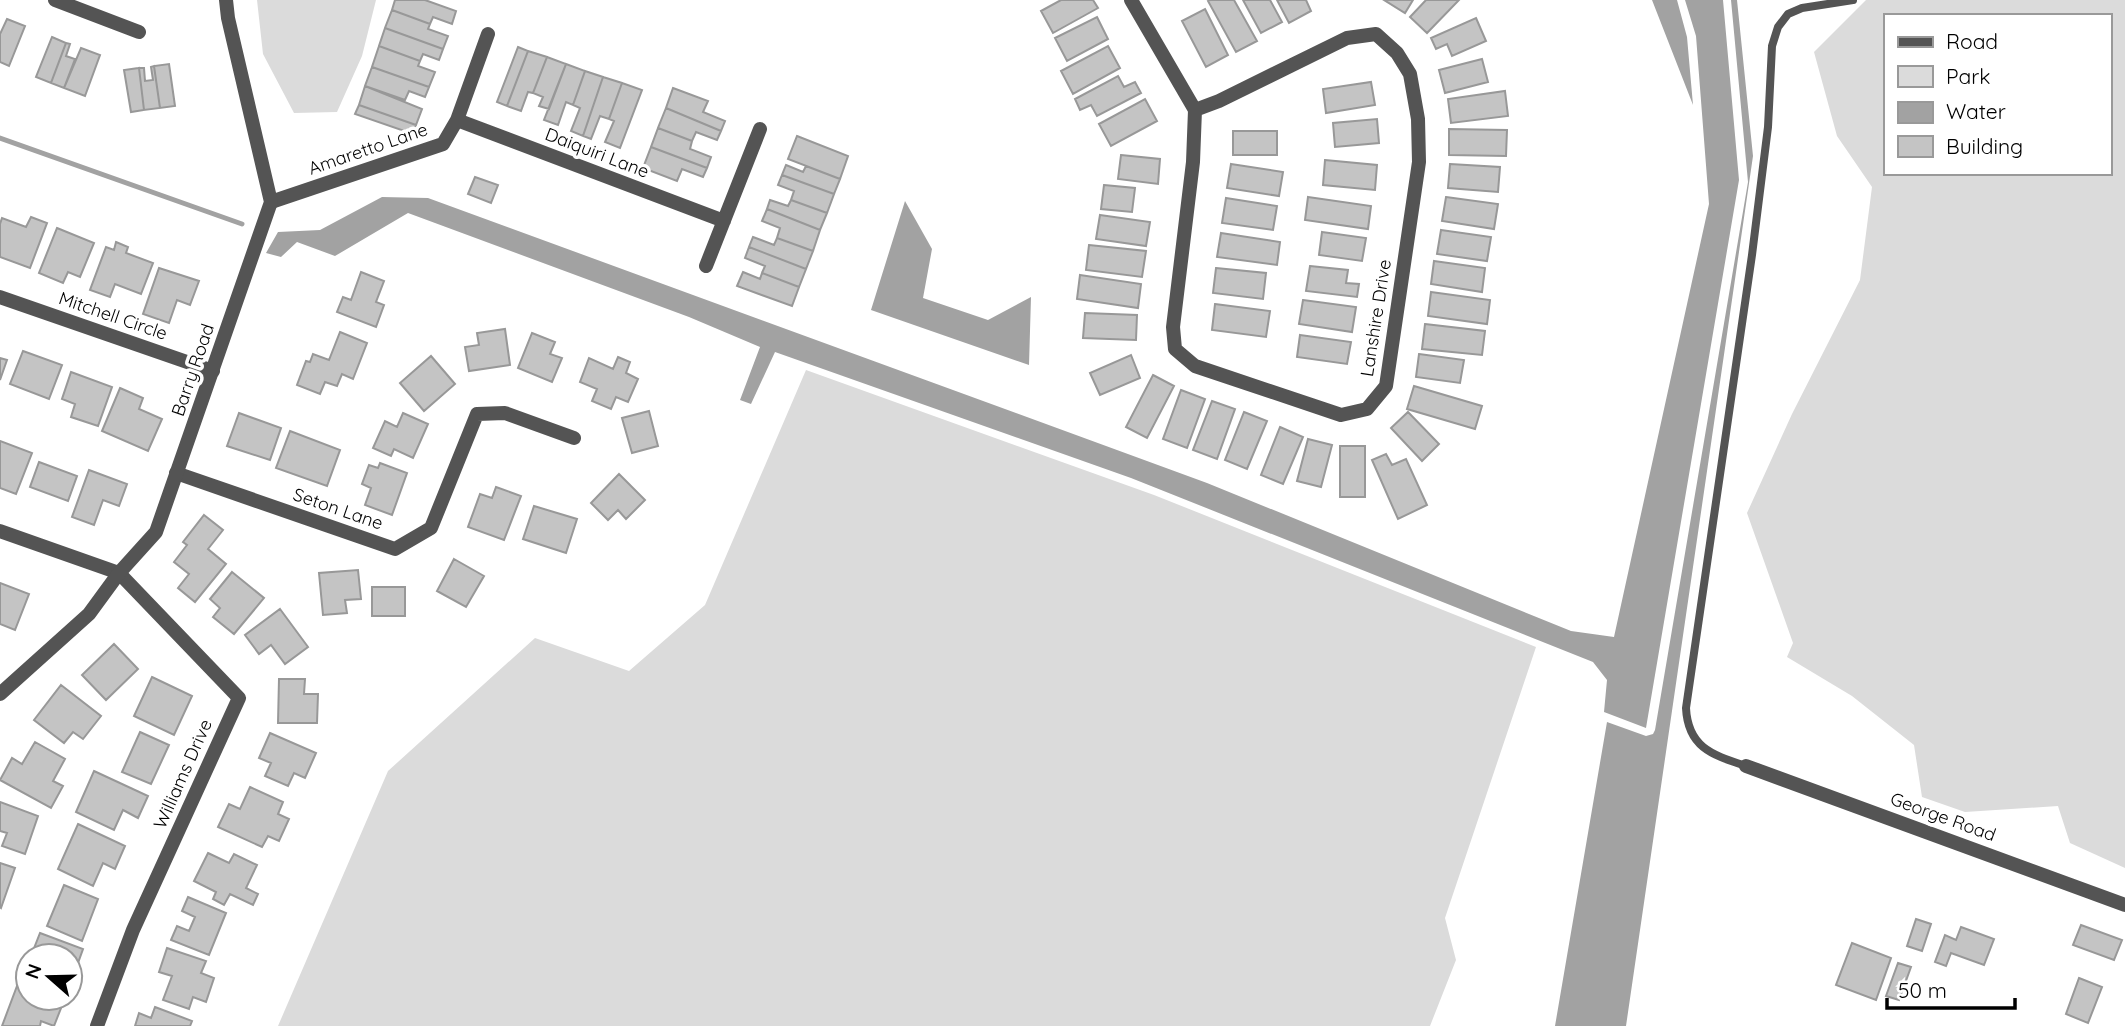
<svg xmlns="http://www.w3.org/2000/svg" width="2125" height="1026" font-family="Quicksand,sans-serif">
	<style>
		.green { fill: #dbdbdb; fill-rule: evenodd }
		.water { fill: #a2a2a2 }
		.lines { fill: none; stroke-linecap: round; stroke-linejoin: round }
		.stream { stroke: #a2a2a2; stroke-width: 5 }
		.building { fill: #c4c4c4; stroke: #989898; stroke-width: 2 }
		.service { stroke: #545454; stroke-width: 8 }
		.minor { stroke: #545454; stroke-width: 14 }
		.tertiary { stroke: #545454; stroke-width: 14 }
		.labels { text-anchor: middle; stroke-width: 7; stroke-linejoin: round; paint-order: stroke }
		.street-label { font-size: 18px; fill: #000; stroke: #fff }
	</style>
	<rect width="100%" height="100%" fill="#fff"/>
	<path class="green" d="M257,0H376L362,56L337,112L294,113L263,54Z
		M1866,0H2125V868L2070,843L2058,806L1965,812L1922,797L1914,745L1852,696L1787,657L1793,643L1747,513L1792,414L1860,280L1872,187L1837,136L1814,52ZM1885,16H2109V173H1885Z
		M806,370L1154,495L1536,647L1445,918L1456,960L1430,1026H278L388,771L535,638L629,671L705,605Z"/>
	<path class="water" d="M1652,0H1677L1687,37L1693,105Z
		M1685,0H1723L1739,180L1646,728L1604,712L1607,680L1593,662L1131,478L775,352L751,404L740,400L760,347L689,317L408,213L335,256L297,242L281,257L266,253L278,232L320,230L382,197L428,198L1207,483L1571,631L1614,637L1709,204L1696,36Z
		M1731,0H1737L1753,156L1626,1026H1555L1607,722L1646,736L1653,734L1655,730L1748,182Z
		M905,201L932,249L923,298L988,320L1031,297L1029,365L871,310Z"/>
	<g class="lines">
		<path class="stream" d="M0,138L242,224"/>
	</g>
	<path class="building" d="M395,0H425L456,11L452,24L433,17L430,24L392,10Z
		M1061,0H1093L1098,8L1053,33L1041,11Z
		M1210,0H1234L1257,41L1236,52L1208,1Z
		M1243,0H1270L1282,22L1261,33Z
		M1277,0H1306L1311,11L1289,23Z
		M1384,0H1413L1405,13Z
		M1426,0H1459L1427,33L1410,17Z
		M1205,9L1228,55L1206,67L1182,21Z
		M392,10L430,24L428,29L448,36L443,49L385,28Z
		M1097,17L1108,39L1067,61L1055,38Z
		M1476,18L1486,41L1452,56L1447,44L1436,49L1431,38Z
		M7,19L25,26L9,66L0,62V34Z
		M385,28L443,49L439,60L423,54L420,61L379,46Z
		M52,37L66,43L51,83L36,77Z
		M66,43L70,44L66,56L75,59L64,88L51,83Z
		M379,46L420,61L418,66L435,72L429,87L372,67Z
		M1108,46L1120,68L1073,94L1061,71Z
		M518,47L528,51L507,106L497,102Z
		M81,48L100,55L85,96L64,88Z
		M528,51L547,57L533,93L528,92L521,111L507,106Z
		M547,57L566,64L549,109L539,106L543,97L533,93Z
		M1482,59L1488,82L1445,93L1439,70Z
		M169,64L175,106L160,108L154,66Z
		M566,64L585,71L573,105L566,102L558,125L544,120Z
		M154,66L160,108L144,110L139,68H144L145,81L153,80L151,67Z
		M372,67L429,87L425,97L409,91L405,100L365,86Z
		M139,68L144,110L131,112L124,70Z
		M585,71L603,77L583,136L571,131L580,108L573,105Z
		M1118,76L1124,87L1135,82L1141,93L1097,116L1091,105L1080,110L1075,99Z
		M603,77L622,83L609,119L600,116L591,139L583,136Z
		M1371,82L1375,105L1326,113L1323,89Z
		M622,83L642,90L620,148L605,142L614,121L609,119Z
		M365,86L422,109L416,125L359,105Z
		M673,88L708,101L703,112L725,121L721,131L666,108Z
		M1505,91L1508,116L1451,123L1448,99Z
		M1145,99L1157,121L1111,146L1099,124Z
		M359,105L416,125L413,134L355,114Z
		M666,108L721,131L717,140L696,132L692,141L658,128Z
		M1377,119L1379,143L1335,147L1333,123Z
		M658,128L692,141L690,149L711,157L707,168L651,147Z
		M1449,129L1507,130L1506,156L1449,155Z
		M1233,131H1277V155H1233Z
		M797,136L848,156L840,179L788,159Z
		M651,147L707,168L703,177L682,169L677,181L643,168Z
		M1121,155L1160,159L1158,184L1118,179Z
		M1325,160L1377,165L1375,190L1323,185Z
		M1231,164L1283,172L1279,196L1227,188Z
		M1450,164L1500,167L1498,192L1448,188Z
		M786,165L803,172L806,166L840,179L834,194L782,175Z
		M782,175L834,194L827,213L791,200L794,191L778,185Z
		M475,177L498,185L491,203L468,194Z
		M1104,185L1135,188L1132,212L1101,209Z
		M1308,197L1371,206L1368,229L1305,220Z
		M1446,197L1498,204L1494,229L1442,221Z
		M1226,198L1277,206L1273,230L1222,223Z
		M770,200L788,206L791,200L827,213L820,230L767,209Z
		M767,209L820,230L813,251L777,238L780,228L762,221Z
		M1100,215L1150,222L1146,246L1096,239Z
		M31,217L47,223L30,268L0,257V224L2,218L26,227Z
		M57,228L94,243L80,277L68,272L63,283L39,273Z
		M1441,230L1491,237L1487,261L1437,254Z
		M1322,232L1366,238L1362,261L1319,255Z
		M1221,233L1280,242L1277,265L1217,257Z
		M753,237L774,245L777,238L813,251L806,269L749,247Z
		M116,242L128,247L126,253L153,263L141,294L115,284L110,297L90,290L106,247L114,250Z
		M1089,245L1146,251L1142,277L1086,270Z
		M749,247L806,269L799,287L762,273L765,266L745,258Z
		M1434,261L1485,268L1482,292L1431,284Z
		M1310,266L1348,270L1346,283L1359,284L1357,297L1306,291Z
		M159,268L199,281L190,305L177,300L169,323L143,314Z
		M1216,268L1266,273L1263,299L1213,293Z
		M361,272L384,281L376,302L384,305L376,327L337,312L343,297L351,300Z
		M743,272L760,279L762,273L799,287L792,306L737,286Z
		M1080,275L1141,284L1138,308L1077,299Z
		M1431,292L1490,300L1487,324L1428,316Z
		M1303,300L1356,307L1352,332L1299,324Z
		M1215,304L1270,311L1266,337L1212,330Z
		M1085,313L1137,315L1136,340L1083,338Z
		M1425,324L1485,331L1482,355L1422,349Z
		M505,329L510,365L469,371L465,347L479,345L477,333Z
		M340,332L367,343L353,379L342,374L337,386L325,382L320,394L297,385L306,361L310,362L313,354L329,360Z
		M532,333L555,342L550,354L562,358L552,382L518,368Z
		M1300,335L1351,342L1347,364L1297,357Z
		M23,351L62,365L49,399L10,384Z
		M1419,354L1464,360L1460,383L1416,377Z
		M1131,355L1140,378L1100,395L1090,373Z
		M431,356L455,384L424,411L400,383Z
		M618,357L630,362L626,373L638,379L628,402L616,397L611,409L592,401L597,389L580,382L589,358L613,369Z
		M0,358L7,360L0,380Z
		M71,372L112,387L98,426L71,417L75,404L62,399Z
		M1153,375L1174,386L1147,438L1126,427Z
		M1414,386L1482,406L1475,429L1407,409Z
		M120,388L143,398L139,409L162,419L148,451L102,431Z
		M1181,390L1205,399L1187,448L1163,439Z
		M1212,401L1235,409L1217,459L1193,450Z
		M649,411L658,446L632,453L622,418Z
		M1244,412L1267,421L1247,469L1225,460Z
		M1408,412L1439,444L1422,461L1391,428Z
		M239,413L281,428L270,460L227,446Z
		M403,413L428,424L413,458L394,449L391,456L373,448L385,421L397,427Z
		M1280,427L1303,437L1283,484L1261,475Z
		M290,431L340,450L327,486L276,468Z
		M1308,439L1332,445L1321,487L1297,481Z
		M0,441L32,453L16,494L0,488Z
		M1340,446H1365V497H1340Z
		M1386,454L1392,465L1406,459L1427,505L1398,519L1372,460Z
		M39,462L77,476L68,501L30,487Z
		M380,463L407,473L392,515L365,505L371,488L362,484L369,465L378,468Z
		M89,470L127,484L119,506L103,500L94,525L72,517Z
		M619,474L645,500L626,519L618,510L608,520L591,503Z
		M496,487L521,496L504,540L468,527L480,494L492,498Z
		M534,506L577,519L566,553L523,539Z
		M204,515L223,530L208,549L226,564L195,602L178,588L189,574L174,562L187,545L183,542Z
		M454,559L484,576L466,607L437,591Z
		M358,570L361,599L345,600L347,613L323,615L319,573Z
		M232,572L264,598L234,634L213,617L220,608L210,599Z
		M0,583L29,594L15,630L0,624Z
		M372,587H405V616H372Z
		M280,609L308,647L285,664L271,645L259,654L245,635Z
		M114,644L138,669L106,700L82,675Z
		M152,677L192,696L174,735L134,716Z
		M279,679H305L304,694H318L317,723H278Z
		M61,685L101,716L83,739L73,732L64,743L34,720Z
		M140,732L169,745L151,784L122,772Z
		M270,733L316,753L305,778L294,773L288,786L265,776L271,763L259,758Z
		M35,742L65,759L53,781L63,786L51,808L0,780L12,758L22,764Z
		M94,771L148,796L138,818L123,810L114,830L76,812Z
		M250,787L283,802L278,814L289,819L279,841L268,836L262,847L218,827L229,804L240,809Z
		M0,802L38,816L25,854L2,846L7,833L0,831Z
		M78,824L125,846L115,869L103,863L93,886L58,869Z
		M208,853L229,863L234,854L257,865L246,888L258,894L253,905L230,894L224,905L213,899L216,892L194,881Z
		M0,863L15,868L1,908L0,907Z
		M64,885L98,899L82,941L47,926Z
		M188,897L226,913L209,955L171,940L177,926L189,931L195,917L182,911Z
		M1916,919L1931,924L1922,951L1907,946Z
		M2081,925L2122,940L2114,960L2073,945Z
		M1961,927L1994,939L1984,965L1951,953L1946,966L1935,962L1945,935L1956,940Z
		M40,933L83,949L74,974L70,972V956H31Z
		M1852,943L1891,958L1876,1000L1836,985Z
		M167,948L206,961L201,973L214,978L206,1002L193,997L189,1009L163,1000L172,976L159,972Z
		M1898,963L1911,967L1899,1000L1886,996Z
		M28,966V985L22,982Z
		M2079,978L2102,987L2088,1023L2066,1014Z
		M17,986L28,990V998H50L63,1003L54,1026L41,1021L40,1026H2Z
		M155,1007L192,1021L190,1026H135L139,1013L151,1018Z"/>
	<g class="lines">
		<path class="service" d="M1746,766C1713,755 1688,748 1686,708L1752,255L1768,127L1772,46L1778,27L1788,14L1802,8L1853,0"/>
		<path class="minor" d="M55,0L139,32
			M1131,0L1195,110
			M1376,34L1397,53L1410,74L1418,119L1419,162L1386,386L1367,409L1341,415L1195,366L1175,349L1173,327L1193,162L1195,110L1219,101L1347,38Z
			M457,120L724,221
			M271,202L443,144L457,120L488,34
			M706,266L760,129
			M0,297L213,371
			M176,473L395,549L431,528L477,414L505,413L574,438
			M0,531L119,573L239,698L133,930L97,1026
			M1746,766L2125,905"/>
		<path class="tertiary" d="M0,694L89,614L119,573L156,532L271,202L228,18L226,0"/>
	</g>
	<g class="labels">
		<g class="street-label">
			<text transform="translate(368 149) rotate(-19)" y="6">Amaretto Lane</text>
			<text transform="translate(597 153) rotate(21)" y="6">Daiquiri Lane</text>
			<text transform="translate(113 316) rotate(19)" y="6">Mitchell Circle</text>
			<text transform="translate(1376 318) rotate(-81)" y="6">Lanshire Drive</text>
			<text transform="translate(193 370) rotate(-71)" y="6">Barry Road</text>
			<text transform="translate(338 509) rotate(19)" y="6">Seton Lane</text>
			<text transform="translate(183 774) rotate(-66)" y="6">Williams Drive</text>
			<text transform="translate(1943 817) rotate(20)" y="6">George Road</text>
		</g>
	</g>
	<rect x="1884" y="14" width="228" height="161" fill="#ffffff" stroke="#999999" stroke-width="2"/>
	<rect x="1898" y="37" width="35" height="10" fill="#545454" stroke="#999999" stroke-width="2"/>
	<text x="1946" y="49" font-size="21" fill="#000000">Road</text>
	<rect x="1898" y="66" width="35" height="21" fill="#dbdbdb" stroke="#999999" stroke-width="2"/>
	<text x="1946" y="84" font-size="21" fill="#000000">Park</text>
	<rect x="1898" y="102" width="35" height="21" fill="#a2a2a2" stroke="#999999" stroke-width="2"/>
	<text x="1946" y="119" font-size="21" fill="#000000">Water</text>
	<rect x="1898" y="136" width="35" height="21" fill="#c4c4c4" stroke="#999999" stroke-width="2"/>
	<text x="1946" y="154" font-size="21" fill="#000000">Building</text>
	<g transform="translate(49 977) rotate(290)"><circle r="33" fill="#ffffff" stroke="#999999" stroke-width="2"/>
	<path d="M0-5L12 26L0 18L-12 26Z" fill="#000000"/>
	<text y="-10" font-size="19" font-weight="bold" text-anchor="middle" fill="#000000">N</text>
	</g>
	<path d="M1887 998v10h128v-10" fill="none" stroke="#000000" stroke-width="3.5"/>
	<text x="1898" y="998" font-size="21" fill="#000000" stroke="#ffffff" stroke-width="5" paint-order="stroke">50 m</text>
</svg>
